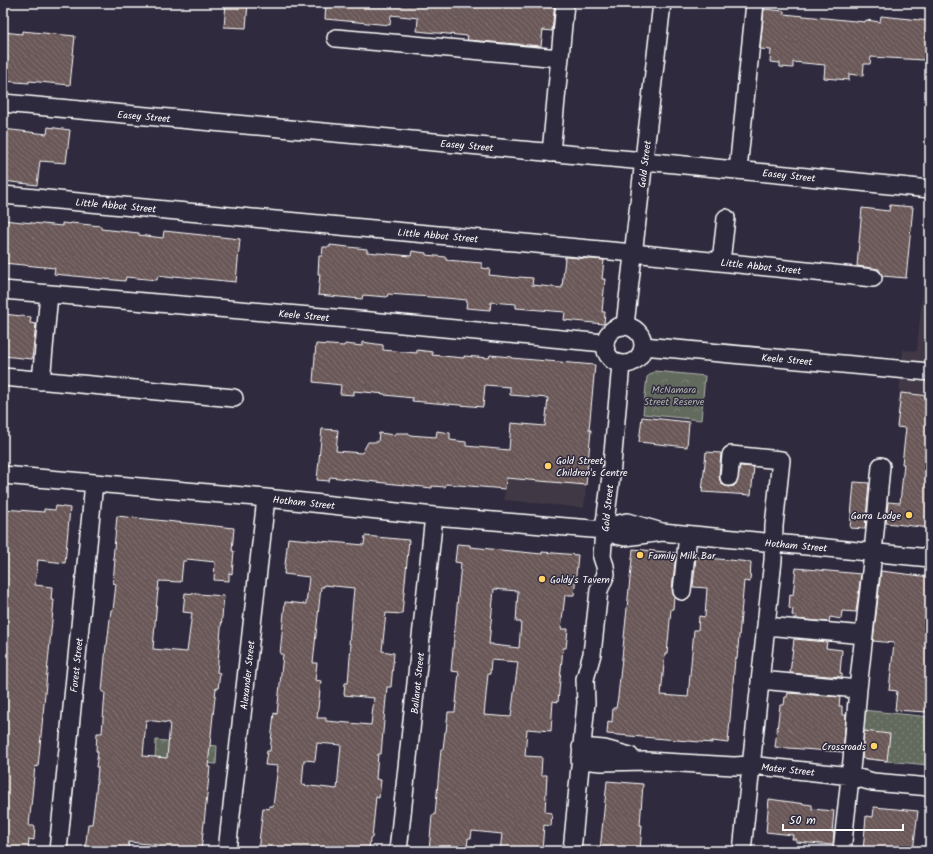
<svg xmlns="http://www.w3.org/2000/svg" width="933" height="854" font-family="Kalam,sans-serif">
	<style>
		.built { fill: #413845 }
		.grass { fill: url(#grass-dots); stroke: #b0b4ae }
		.park { fill: url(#park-crowns); stroke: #b0b4ae }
		.building { fill: url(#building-back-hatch); stroke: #fff; fill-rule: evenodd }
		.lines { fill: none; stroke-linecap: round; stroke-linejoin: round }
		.minor-casing { stroke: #fff; stroke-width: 20 }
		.minor { stroke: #2f2a3d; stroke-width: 17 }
		.poi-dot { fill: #ffd166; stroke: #2f2a3d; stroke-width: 1.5 }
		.labels { text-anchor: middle; stroke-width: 3; stroke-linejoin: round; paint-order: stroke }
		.street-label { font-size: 10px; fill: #fff; stroke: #2f2a3d }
		.park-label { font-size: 10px; fill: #b0b4ae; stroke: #2f2a3d }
		.poi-label { font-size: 10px; fill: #fff; stroke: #2f2a3d; text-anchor: start }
	</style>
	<defs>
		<pattern id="grass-dots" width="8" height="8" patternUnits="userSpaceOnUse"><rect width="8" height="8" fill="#62695d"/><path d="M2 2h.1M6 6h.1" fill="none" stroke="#7a8075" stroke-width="1.8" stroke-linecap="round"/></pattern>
		<pattern id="park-crowns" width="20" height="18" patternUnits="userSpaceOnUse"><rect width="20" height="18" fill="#62695d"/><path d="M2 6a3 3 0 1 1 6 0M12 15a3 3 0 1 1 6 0" fill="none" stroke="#7a8075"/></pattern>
		<pattern id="building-back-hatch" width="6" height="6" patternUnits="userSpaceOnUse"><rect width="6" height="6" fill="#6b5859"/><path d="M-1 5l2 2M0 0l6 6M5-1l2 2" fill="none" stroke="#817172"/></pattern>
	</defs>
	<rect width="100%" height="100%" fill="#2f2a3d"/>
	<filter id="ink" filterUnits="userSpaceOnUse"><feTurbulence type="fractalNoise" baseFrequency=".025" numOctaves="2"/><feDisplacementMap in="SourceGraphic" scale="8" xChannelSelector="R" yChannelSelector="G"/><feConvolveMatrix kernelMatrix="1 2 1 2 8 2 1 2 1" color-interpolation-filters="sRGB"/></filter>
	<g filter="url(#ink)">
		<path class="built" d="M923,285L930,286V431L896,428L903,350L917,351Z
			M511,423L591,430L584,508L504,500Z"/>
		<path class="grass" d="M862,710L930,717V749L928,765L857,758Z"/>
		<path class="park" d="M655,371L705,376L701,420L643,414L647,377Z
			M156,740L217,746L216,764L155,759Z"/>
		<path class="building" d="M226,3H248L246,28L224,27Z
			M326,3H555L552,31L543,30L541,46L467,40L468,36L417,31L418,18L391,15L390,25L325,19Z
			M764,9L784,11V14L865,22L866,20L880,22L881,16L930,21V59H924V60L871,57L870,64H864L863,76L849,74V80L824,78L825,65L793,62V68L780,67V63L770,62L771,50L760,49Z
			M22,31L75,36L70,85L29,81V83L3,81V32L22,34Z
			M48,127L70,130L66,163L40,161L37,185L3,181V129L47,134Z
			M890,205L913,207L906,278L882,276L879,269L857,266L862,208L889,211Z
			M3,220L62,226V223L70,224L71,223L101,226V229L139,233V235L163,238L164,231L240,239L236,282L174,276V278L158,276L157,280L126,277L125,281L54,274L55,268L3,263Z
			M330,245L367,249V252L411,256L412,251L426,253V255L446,257V260L482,263V268L490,269L489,275L518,278L519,277L533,278L532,285L562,288L565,257L604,260L602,279H605L602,312H605L604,324L564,320L565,312L516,308V304L491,302L490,310L466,308L467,300L445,298L388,294L387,297L363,295L362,299L318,295L320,274H318L319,256H322L323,247H330Z
			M3,314L31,317L30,323L36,324L32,359L3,356Z
			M362,342L383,345V350L417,353V350L433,352L432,355L464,358V356L489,358L490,355L511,357V358L595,365L589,430H591L586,485L506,478L505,489L446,484L445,487L432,486V488L330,477L329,481L317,480L322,429L338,430L336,451L362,453L368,442H378L379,433L395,435V433H409V435L436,437L437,431L450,433V440L466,442V446L509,450L511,423L545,426L548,398L510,395V387L485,385L483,407L412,401L413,398L385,395V394L354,391V395L340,394L341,385L313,382L316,344L344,346L345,344L362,346Z
			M901,393L930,396V528L886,523L888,502L900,503L904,464H902L906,428L897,427Z
			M642,417L689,422L687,447L639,442Z
			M706,452L721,453L719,476L720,481L723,485L728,487L734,486L737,482L740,466L754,467L751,495L702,492Z
			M854,482L869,483L865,529L850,528Z
			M56,506L70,508L65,563L38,560L35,585L52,587L51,600H54L38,767L35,766L29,826H35L34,840L29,839L28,851H3V619L5,601H3V509L44,512V509L55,510Z
			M117,516L234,528L232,551H234L232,574L229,573V581L214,580L215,562L187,559L186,561H183L181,582L159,581L157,599L153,649L187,652L192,613L183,612L185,593L224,596L217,672L220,673L218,689L216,688L212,725L208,767H210L201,851H166V850L158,849V845L129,842L128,851H85L88,824H92L96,792L98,767H96L98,752L96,751L97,733H102L105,692H102L106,645H107L111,610H113L116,584L113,583L115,559H113ZM146,720L170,723L167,758L143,756Z
			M365,536L409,540L402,614L386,613L382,651L394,653L391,687H387L381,754H378L376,779L381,780L379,798L376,797L372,838H370L369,851H335L309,849V851H258L263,808L269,809V806H273L278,766L265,765L267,751H270L274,713L277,714L283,654H280L285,602L306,604L309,577L284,574L288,538L364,545ZM324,585L354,588L349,644H351L348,683H345L344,695L374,698L371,725L326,721V718H317L321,681L315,680L317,663H313L321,587H324ZM317,743L341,745L337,789L302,785L304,760L315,761Z
			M457,544L470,545V547L542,554V552L578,555L574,595H565L561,629H568L566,648H563L558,702L553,701L551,731L527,729L525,756L542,757L541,775H547L545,812L552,813L551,826L544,825L542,851H500L502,834L472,831L471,838H468L467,851H429L432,815H435L441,749H443L445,732H446L448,712H455L457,693L459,672L451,671L461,563L455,562ZM494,589L518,591L516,622H521L519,648L493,645V644H489ZM491,660L518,662L511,717L484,715L488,674H490Z
			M633,549L676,553L672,590L674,597L673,609H671L667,654H665L661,695L688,697L694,630H698L699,616L705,617L707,588L693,587L696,557L751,562L750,582L744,581L737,659H735L728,743L712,741V743L607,734L608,721L612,722L613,708H616L618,697Z
			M796,568L861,574L856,612L842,611L841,619L830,617L829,622L796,619V616L792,615L793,609L789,608L790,594L793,595Z
			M881,571L930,577V685L927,712L895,710L897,691L889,690L894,643L873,641Z
			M794,639L827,642L826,648L842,650L840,673H842V677L790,673Z
			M788,693L840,697L839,706H842V715H846L843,752L775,747L780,705H784L785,697H787Z
			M864,731L890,734L887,761L862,758Z
			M607,781L643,784L640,825H642L640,851L600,850Z
			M769,799L812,805V809L834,811L832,832H834L833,845L796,842V839H792L793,835L766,832Z
			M874,807L918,811L913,851H863L866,816L873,817Z"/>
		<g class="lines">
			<g class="minor-casing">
				<path id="minor" d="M336,38L560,58
					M3,103L644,161L930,189
					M551,153L565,3
					M738,170L755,3
					M3,195L633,253L873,278
					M721,262L726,218
					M3,290L370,321L604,343
					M625,325L662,3
					M605 345a19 19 0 1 1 38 0a19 19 0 1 1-38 0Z
					M643,346L930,372
					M3,377L234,398
					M41,381L49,294
					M3,475L266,498L434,516L604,530L616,535L625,537L662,532
					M729,477L731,455L781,460L774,526L773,560L742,851
					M604,530L614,525L627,522L662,532L930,558
					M682,591L688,535
					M766,626L864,635
					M760,680L858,689
					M581,747L604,749L630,756
					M580,760L602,762L646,761L734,766L750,765L851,776L873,782L930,787
					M58,851L94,483
					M227,851L266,498
					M398,851L434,516
					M572,851L586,703L585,679L592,654L599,590L606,574L605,566L602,557L604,530L611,476L621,364
					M842,851L852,760L858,689L873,553L881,466"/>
			</g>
			<use href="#minor" class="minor"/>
		</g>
	</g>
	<g class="poi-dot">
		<circle cx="548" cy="466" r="4"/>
		<circle cx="909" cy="515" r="4"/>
		<circle cx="640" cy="555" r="4"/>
		<circle cx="542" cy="579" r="4"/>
		<circle cx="874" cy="746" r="4"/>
	</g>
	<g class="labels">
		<g class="street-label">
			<text transform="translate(144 116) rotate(5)" y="4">Easey Street</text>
			<text transform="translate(467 145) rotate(5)" y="4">Easey Street</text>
			<text transform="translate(644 164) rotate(-83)" y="4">Gold Street</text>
			<text transform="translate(789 175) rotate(6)" y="4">Easey Street</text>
			<text transform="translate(116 205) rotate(5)" y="4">Little Abbot Street</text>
			<text transform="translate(438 235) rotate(5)" y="4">Little Abbot Street</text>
			<text transform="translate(761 266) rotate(6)" y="4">Little Abbot Street</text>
			<text transform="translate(304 315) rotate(5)" y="4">Keele Street</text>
			<text transform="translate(787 359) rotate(5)" y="4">Keele Street</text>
			<text transform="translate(304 502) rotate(6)" y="4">Hotham Street</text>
			<text transform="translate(607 508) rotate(-84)" y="4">Gold Street</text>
			<text transform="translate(796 545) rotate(5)" y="4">Hotham Street</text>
			<text transform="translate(76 665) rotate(-84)" y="4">Forest Street</text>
			<text transform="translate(247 675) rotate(-84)" y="4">Alexander Street</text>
			<text transform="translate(417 683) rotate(-84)" y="4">Ballarat Street</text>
			<text transform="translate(788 769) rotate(6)" y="4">Mater Street</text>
		</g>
		<g class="park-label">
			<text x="674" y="393">McNamara<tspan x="674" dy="12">Street Reserve</tspan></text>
		</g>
		<g class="poi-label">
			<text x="556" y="464">Gold Street<tspan x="556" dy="12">Children's Centre</tspan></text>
			<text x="901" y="519" text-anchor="end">Garra Lodge</text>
			<text x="648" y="559">Family Milk Bar</text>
			<text x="550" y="583">Goldy's Tavern</text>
			<text x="866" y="750" text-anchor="end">Crossroads</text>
		</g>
	</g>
	<rect width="933" height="854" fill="none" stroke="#2f2a3d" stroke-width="16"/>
	<rect x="8" y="8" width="917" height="838" fill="none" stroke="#fff" stroke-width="1.5" filter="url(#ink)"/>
	<path d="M783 824v6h120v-6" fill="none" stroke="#ffffff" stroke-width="2"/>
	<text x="789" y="824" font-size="12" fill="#ffffff" stroke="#2f2a3d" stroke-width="3" paint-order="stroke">50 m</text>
</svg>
